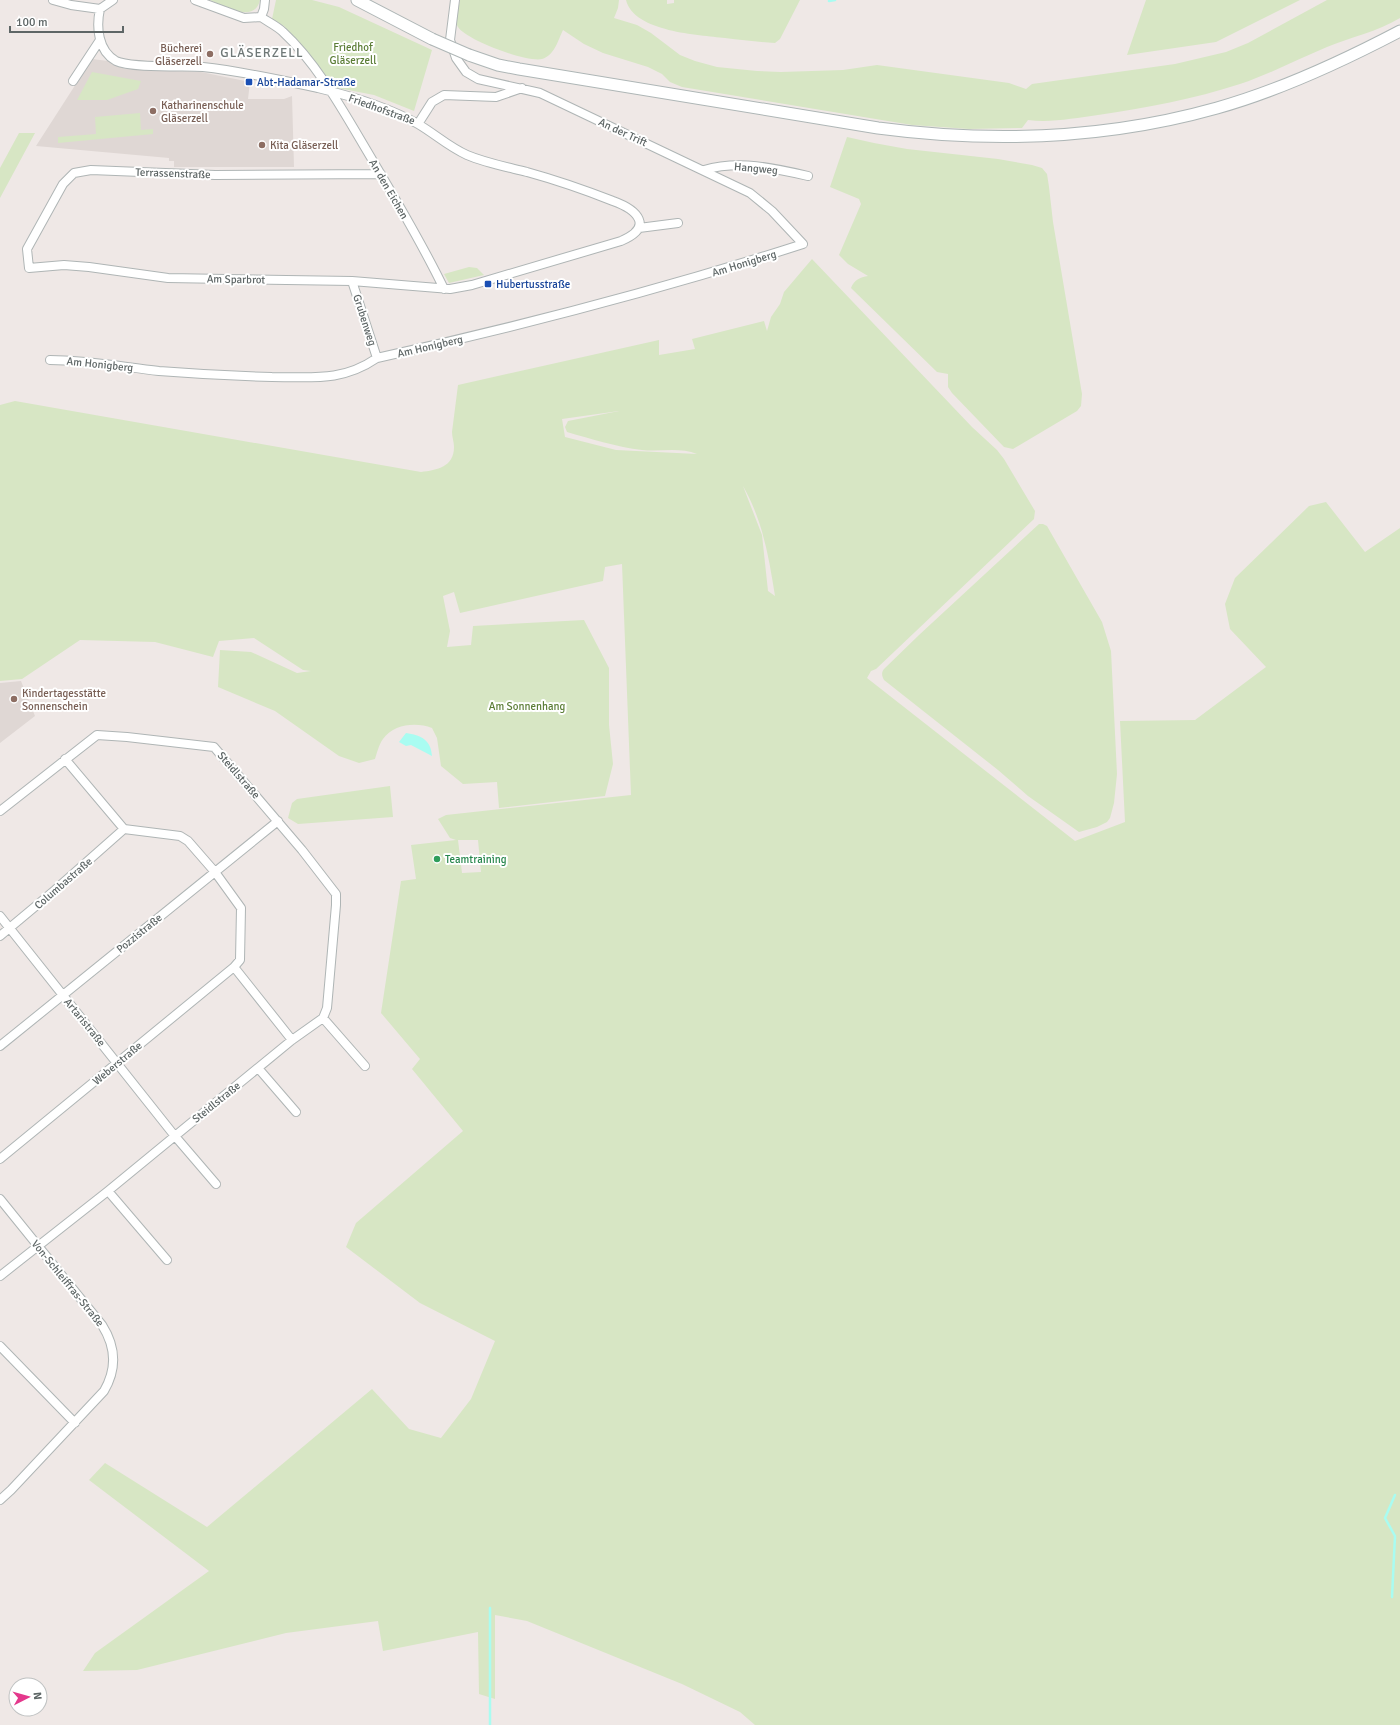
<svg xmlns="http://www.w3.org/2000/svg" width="1400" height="1725" font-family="Signika,sans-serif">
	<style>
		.education { fill: #dfd7d4 }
		.green { fill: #d7e6c4; fill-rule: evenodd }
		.water { fill: #a9fcf1 }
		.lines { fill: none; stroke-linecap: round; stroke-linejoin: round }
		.stream { stroke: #a9fcf1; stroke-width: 2.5 }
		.street-casing { stroke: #afb5b5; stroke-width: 10 }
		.secondary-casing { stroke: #aeb6b6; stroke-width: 13 }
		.street { stroke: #fff; stroke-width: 8 }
		.secondary { stroke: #fff; stroke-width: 11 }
		.secondary-bridge-casing { stroke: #aeb6b6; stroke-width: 13; stroke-linecap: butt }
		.secondary-bridge { stroke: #fff; stroke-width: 11 }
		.education-dot { fill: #8d6e63; stroke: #fff; stroke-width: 1.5 }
		.transit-dot { fill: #1a4fb4; stroke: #fff; stroke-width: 1.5 }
		.leisure-dot { fill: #2e9e5b; stroke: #fff; stroke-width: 1.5 }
		.labels { text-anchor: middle; stroke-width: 4; stroke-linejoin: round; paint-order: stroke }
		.park-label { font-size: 11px; fill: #5b7d36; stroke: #fff }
		.education-label { font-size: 11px; fill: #785e54; stroke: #fff; text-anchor: start }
		.transit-label { font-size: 11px; fill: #164399; stroke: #fff; text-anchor: start }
		.street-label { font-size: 11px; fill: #5e6666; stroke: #fff }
		.leisure-label { font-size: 11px; fill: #27864d; stroke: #fff; text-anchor: start }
		.quarter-label { font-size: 13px; letter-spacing: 1px; fill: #6f7877; stroke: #fff }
	</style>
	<rect width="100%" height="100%" fill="#efe8e6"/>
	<path class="education" d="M92,59L108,61L125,69L201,72L250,82L248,99H284L292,96L294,167H174V161H169V158L36,146Z
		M21,681L35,716L0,743V683Z"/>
	<path class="green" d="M210,0H260C255,24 223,6 210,0Z
		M276,0H312L339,7L432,50L414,111L374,95L333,87L284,26L272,19Z
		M460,0H619L618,8L614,18L637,25L651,33L680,55L695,61L717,67L757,71L781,72L843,70L877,65L1009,83L1026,89L1032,84L1175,64L1226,52L1248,43L1327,0H1400V18C1377,32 1351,37 1327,47C1298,59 1270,74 1240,84C1194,99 1146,108 1098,115C1075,118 1051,123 1028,120L1022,128L969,129L912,125L682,87L670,82L662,74L648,67L603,53L584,44L563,30C558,40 555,55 542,59C528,63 466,40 458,27C454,21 459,7 460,0Z
		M626,0H667V4L674,3V0H800L780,39L775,43C758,42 742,40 725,38C699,35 634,32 626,0Z
		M1146,0H1300L1216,42L1127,55Z
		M92,72L141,81L138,89L107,100H77Z
		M140,113L141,130L153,129V134L58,143V137L96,134L95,117Z
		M19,133H35L0,198V168Z
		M847,137L874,143L907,149L998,159L1032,165L1042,168L1047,174L1049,187L1053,222L1082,394L1081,406L1077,411L1013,449L1004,447L952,393L948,387V374L937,372L851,288C854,280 860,277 868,276L848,264L839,255L861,204L859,199L830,187Z
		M812,259L972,427L997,450L1004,459L1035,511L1034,519L876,669L871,671L867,678L1075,841L1125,822L1120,721L1195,720L1266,667L1230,629L1225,604L1235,578L1309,506L1326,502L1365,552L1400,528V1725H755L740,1712L682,1684L527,1621L495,1615V1699L479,1694L478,1632L383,1651L378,1621L286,1633L137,1670L83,1671L95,1653L209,1571L89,1480L105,1463L207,1527L372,1389L409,1429L441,1438L471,1399L495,1341L420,1303L346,1247L356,1223L463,1131L412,1069L420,1059L381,1013L401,881L416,879L411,845L456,840L450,838L438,819L446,815L631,795L622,564L605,567L603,581L460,613L454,592L443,596L450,631L447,647L471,645L473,626L584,620L609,668V725L613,764L605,796L499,808L497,782L463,784L441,766L437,738L432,728C416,722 394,724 383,739C379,744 377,753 375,759L359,763L339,756L275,711L218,687L220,650L251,652L297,673L311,671L303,670L254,638L219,641L213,657L155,642L80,640L22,679L0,681V405L15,401L421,472C437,470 454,467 454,447C454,442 452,437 452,432C454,416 456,401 458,385L659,340V355L695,349L692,339L764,321L767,331L771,317L780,304L784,292ZM619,411L568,421L565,427L567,432C591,439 617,447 642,450C660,452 680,447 697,454L616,450L565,437L562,419ZM743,486C763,521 769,558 775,596L768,591L762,535ZM458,840H478L481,872L462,873Z
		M469,267L477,268L484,275L449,283L444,274Z
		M1039,524H1043L1047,526L1102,622L1111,651L1117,774L1114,803L1110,818L1107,822L1097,827L1079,832L1028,796L998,770L884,680C882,676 881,673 884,669L919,635Z
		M390,786L393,817L298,824L288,818L292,803L297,799Z"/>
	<path class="water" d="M406,733C421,735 431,740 432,756L411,745L406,746L399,742Z"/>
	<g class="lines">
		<path class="stream" d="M829,1L835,0
			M1392,1597L1395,1536L1385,1518L1395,1495
			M490,1608V1725"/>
		<g class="street-casing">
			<path id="street" d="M53,0L71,5L100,9L113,0
				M195,0L244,18L261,17
				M100,9C96,27 98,51 116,61C130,68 183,66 203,67C241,71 280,80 318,88C351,96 388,107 418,124C435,134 449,147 467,155C486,163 507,167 527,172C556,180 585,190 613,201C638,210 654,227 621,241L472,285L450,289L352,281L168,278L89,267L64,265L29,268L27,249L63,184L74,173L91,170L215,175L381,174
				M261,17C268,22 277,26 283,32C318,64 346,116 370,156C396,200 422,243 444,289
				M261,17L264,9L265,0
				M73,81L100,40
				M418,124L432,102L444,95L496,97L522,88
				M704,170C739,160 774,168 808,176
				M639,228L678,223
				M352,281L377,358
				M50,360C87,360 123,367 159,371C197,374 234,376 272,377C312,377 342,382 377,358C521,326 663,289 803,244L772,211L750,193L540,93L478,79L466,72L456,58L450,40L455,0
				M65,759L124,829L180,836L188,841L215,872L241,908L240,960L234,967L292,1040
				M0,811L97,735L127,737L214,747L302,850L336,894V905L327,1008L323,1018L292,1040L108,1191L0,1276
				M0,916L174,1135L216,1184
				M0,936L55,890L124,829
				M323,1018L365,1066
				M0,1046L278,821
				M258,1068L296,1112
				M0,1159L234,967
				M108,1191L167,1260
				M0,1199L102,1325C116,1347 117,1369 104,1391L11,1490L0,1500
				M0,1346L75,1423"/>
		</g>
		<g class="secondary-casing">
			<path id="secondary" d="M357,0L432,39
				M469,55L498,65L519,69L878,128C991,143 1107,139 1217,108C1281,90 1341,62 1400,31"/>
		</g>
		<use href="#street" class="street"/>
		<use href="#secondary" class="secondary"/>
		<g class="secondary-bridge-casing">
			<path id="secondary-bridge" d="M432,39L469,55"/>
		</g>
		<use href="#secondary-bridge" class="secondary-bridge"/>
	</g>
	<g class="education-dot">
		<circle cx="210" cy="54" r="4"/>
		<circle cx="153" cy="111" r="4"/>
		<circle cx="262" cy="145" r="4"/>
		<circle cx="14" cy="699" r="4"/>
	</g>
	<g class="transit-dot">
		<rect x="245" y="78" width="8" height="8" rx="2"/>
		<rect x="484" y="280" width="8" height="8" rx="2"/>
	</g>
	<circle class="leisure-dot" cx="437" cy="859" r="4"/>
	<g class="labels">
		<g class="park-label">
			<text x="353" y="51">Friedhof<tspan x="353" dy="13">Gläserzell</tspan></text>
			<text x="527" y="710">Am Sonnenhang</text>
		</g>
		<g class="education-label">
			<text x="202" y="52" text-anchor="end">Bücherei<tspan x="202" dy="13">Gläserzell</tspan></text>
			<text x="161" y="109">Katharinenschule<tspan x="161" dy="13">Gläserzell</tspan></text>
			<text x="270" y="149">Kita Gläserzell</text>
			<text x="22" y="697">Kindertagesstätte<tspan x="22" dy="13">Sonnenschein</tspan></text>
		</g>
		<g class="transit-label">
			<text x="257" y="86">Abt-Hadamar-Straße</text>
			<text x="496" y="288">Hubertusstraße</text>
		</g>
		<g class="street-label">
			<text transform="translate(382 109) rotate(20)" y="4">Friedhofstraße</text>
			<text transform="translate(623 132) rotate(25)" y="4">An der Trift</text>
			<text transform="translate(756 168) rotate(5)" y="4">Hangweg</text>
			<text transform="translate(173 173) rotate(2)" y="4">Terrassenstraße</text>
			<text transform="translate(389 189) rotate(60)" y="4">An den Eichen</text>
			<text transform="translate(744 263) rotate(-17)" y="4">Am Honigberg</text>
			<text transform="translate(236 279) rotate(1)" y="4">Am Sparbrot</text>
			<text transform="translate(365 320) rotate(72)" y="4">Grubenweg</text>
			<text transform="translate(430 346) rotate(-13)" y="4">Am Honigberg</text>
			<text transform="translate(100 364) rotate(6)" y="4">Am Honigberg</text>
			<text transform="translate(239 775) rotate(49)" y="4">Steidlstraße</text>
			<text transform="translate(63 883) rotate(-41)" y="4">Columbastraße</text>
			<text transform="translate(139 933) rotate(-39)" y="4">Pozzistraße</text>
			<text transform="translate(85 1022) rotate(51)" y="4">Artaristraße</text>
			<text transform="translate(117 1063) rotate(-40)" y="4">Weberstraße</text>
			<text transform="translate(216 1102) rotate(-39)" y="4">Steidlstraße</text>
			<text transform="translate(68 1283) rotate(51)" y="4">Von-Schleiffras-Straße</text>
		</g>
		<g class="leisure-label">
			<text x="445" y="863">Teamtraining</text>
		</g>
		<g class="quarter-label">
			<text x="262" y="57">GLÄSERZELL</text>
		</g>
	</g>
	<g transform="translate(28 1697) rotate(84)"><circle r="19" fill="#ffffff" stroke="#bfc2c2"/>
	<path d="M0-3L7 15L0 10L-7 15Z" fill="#e4388c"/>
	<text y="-6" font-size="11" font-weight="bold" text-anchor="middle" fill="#5e6666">N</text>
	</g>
	<path d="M10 26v6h113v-6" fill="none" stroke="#5e6666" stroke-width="2"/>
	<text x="16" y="26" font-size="12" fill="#5e6666" stroke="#ffffff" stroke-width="3" paint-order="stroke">100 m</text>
</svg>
